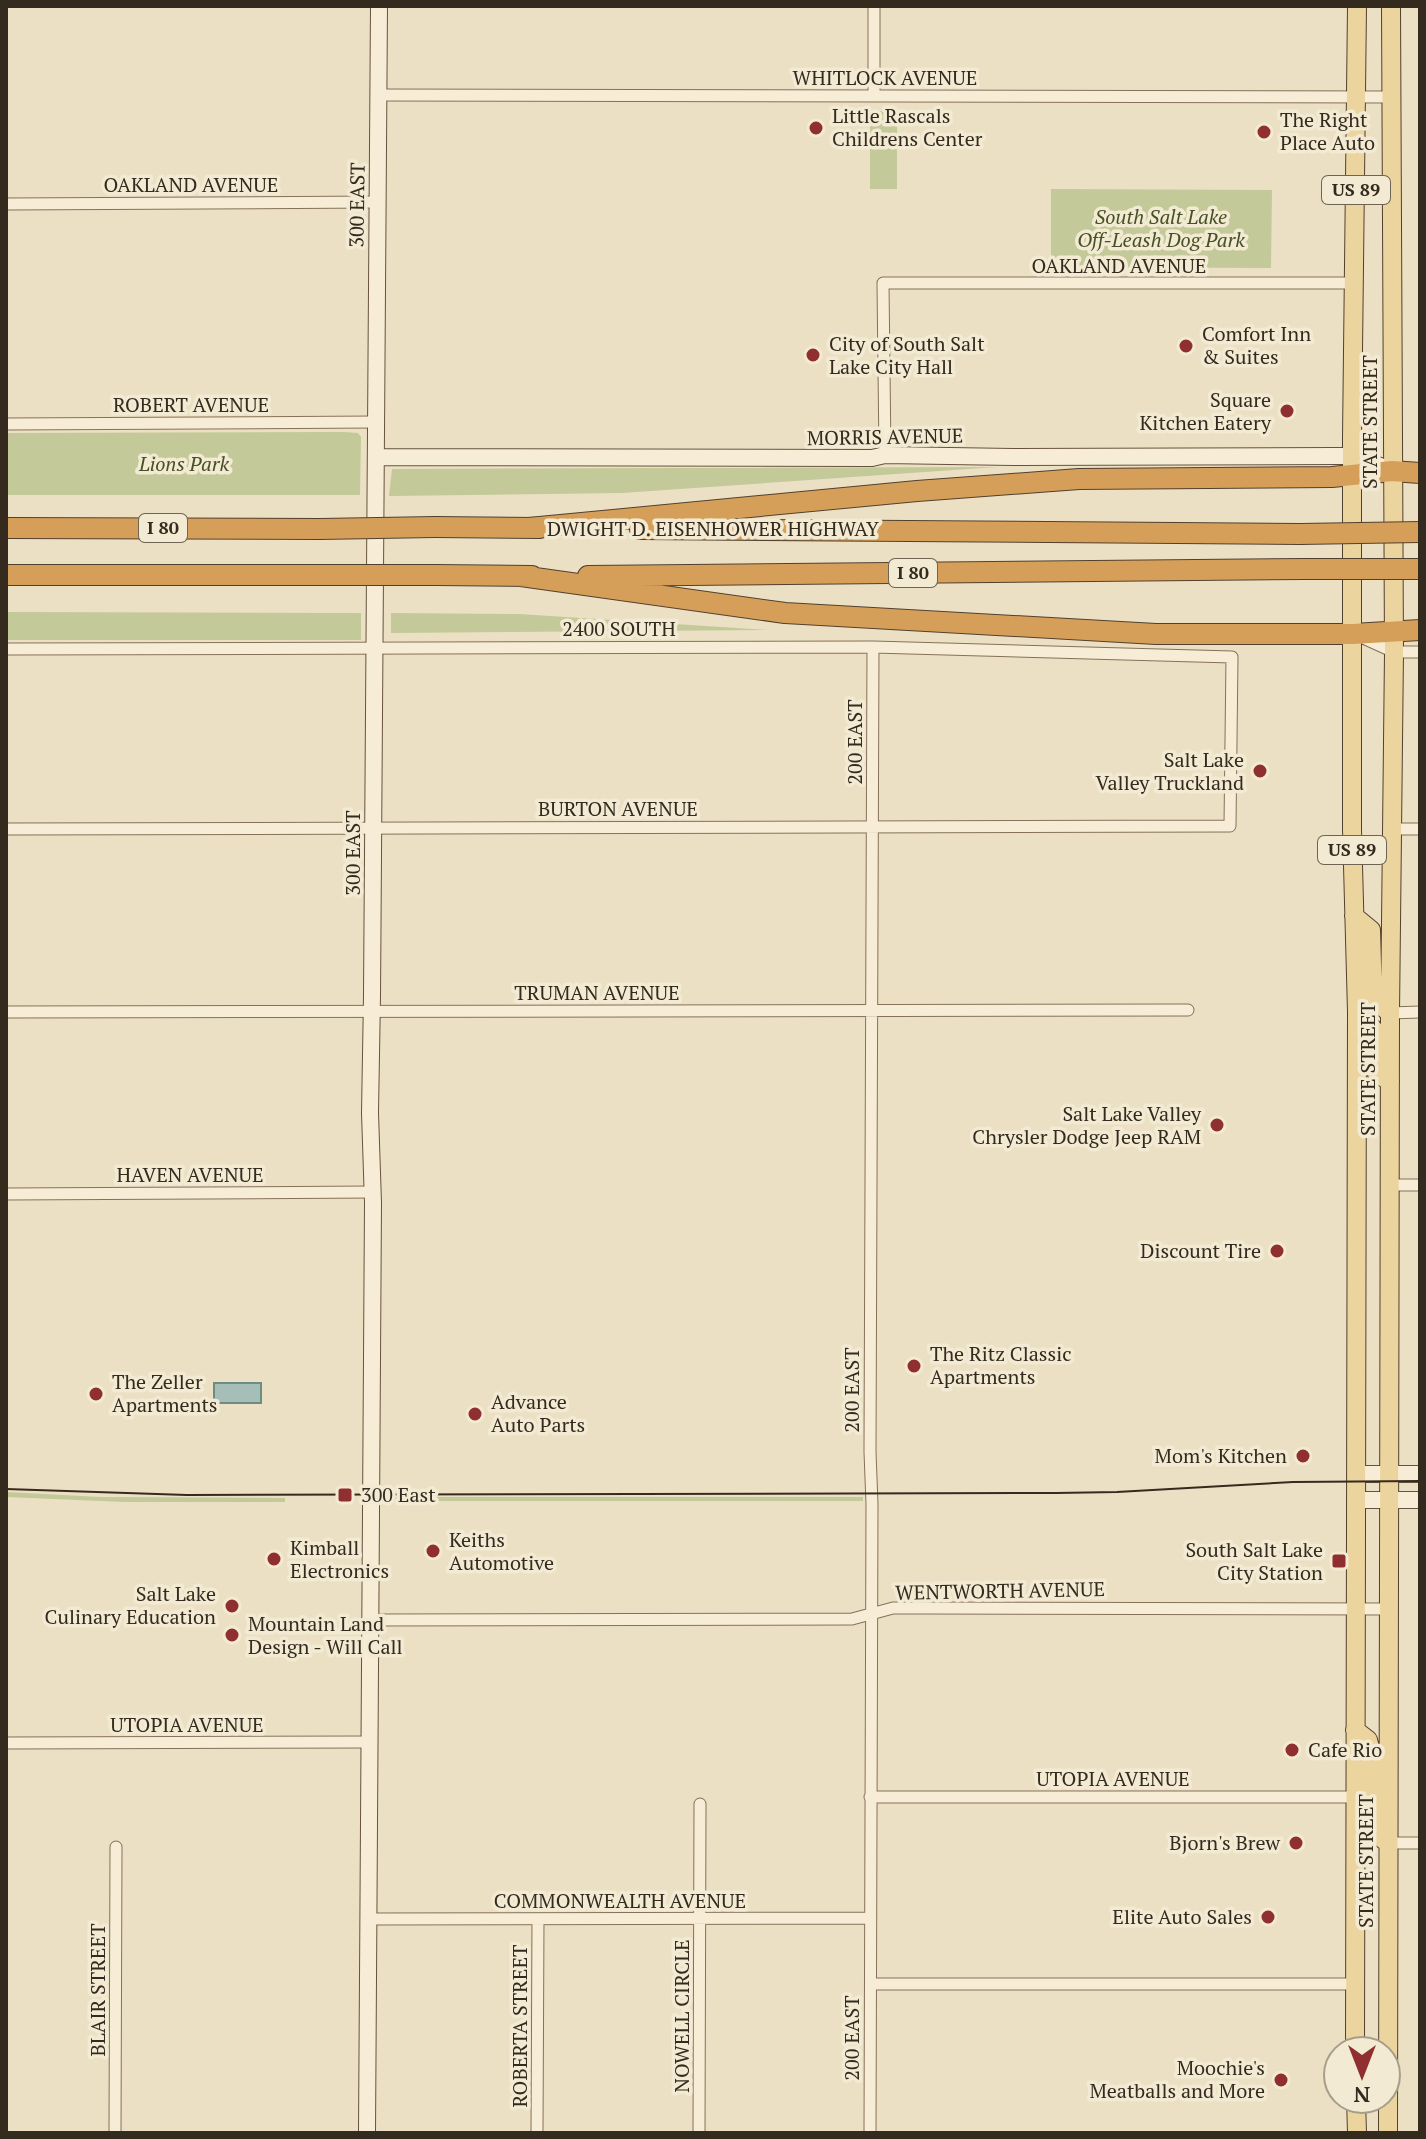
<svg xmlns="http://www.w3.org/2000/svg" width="1426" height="2139" font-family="'PT Serif',serif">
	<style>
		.green { fill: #c3c998 }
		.water { fill: #a5beb7; stroke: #6d8c84; stroke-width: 2 }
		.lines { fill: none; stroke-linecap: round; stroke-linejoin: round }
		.street-casing { stroke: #85715b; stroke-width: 13 }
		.secondary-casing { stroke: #66533f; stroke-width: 18 }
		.primary-casing { stroke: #52402f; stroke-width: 20 }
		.highway-casing { stroke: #52402f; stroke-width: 22 }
		.street { stroke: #f7edd6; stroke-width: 11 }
		.secondary { stroke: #f7edd6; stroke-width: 16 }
		.primary { stroke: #ecd49e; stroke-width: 18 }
		.highway { stroke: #d69f59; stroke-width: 20 }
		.tram { stroke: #352a1e; stroke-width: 2 }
		.highway-bridge-casing { stroke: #52402f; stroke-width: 22; stroke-linecap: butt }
		.highway-bridge { stroke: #d69f59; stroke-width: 20 }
		.poi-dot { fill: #902f2f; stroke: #f3ead3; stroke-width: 3 }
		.labels { text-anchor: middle; stroke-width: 7; stroke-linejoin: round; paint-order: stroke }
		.shield { fill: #f3ead3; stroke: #6e6454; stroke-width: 2 }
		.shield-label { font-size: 18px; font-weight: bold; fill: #352a1e }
		.street-label { font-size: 20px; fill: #352a1e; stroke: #f3ead3 }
		.poi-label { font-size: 20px; fill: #352a1e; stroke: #f3ead3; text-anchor: start }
		.park-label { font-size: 20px; font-style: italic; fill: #465126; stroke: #f3ead3 }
	</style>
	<rect width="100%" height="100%" fill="#ebe0c4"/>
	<path class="green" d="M870,111H897V189H870Z
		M1051,189L1272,190L1271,268L1051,267Z
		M344,432L358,433L361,437L360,495H6V433Z
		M997,467L622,493L389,496L392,469Z
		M6,612L361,613V640H6Z
		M391,613L519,614L768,630L391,633Z
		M6,1492L101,1497L285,1498V1502H125L6,1497Z
		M381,1497H863V1501H381Z"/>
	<path class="water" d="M214,1383H261V1403H214Z"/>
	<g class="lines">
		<g class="street-casing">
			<path id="street" d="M874,6V96
				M379,95L1391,97
				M6,204L377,202
				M6,424L376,422
				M885,455L883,283H1355
				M1361,637L1394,652H1420
				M6,649L873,647L1232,657L1230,826L6,829
				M1391,829H1420
				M6,1012L1188,1010
				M1390,1013L1420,1012
				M1390,1185H1420
				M6,1194L373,1192
				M372,1620L852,1619L893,1608H929L1389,1609
				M6,1743L369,1742
				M870,1797H1355
				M1388,1843H1420
				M370,1919L870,1918
				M871,1984H1355
				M115,2133L116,1847
				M537,2133L538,1919
				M699,2133L700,1804
				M870,2133L872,1504L870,1452L873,647"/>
		</g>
		<g class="secondary-casing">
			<path id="secondary" d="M376,457L872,458L885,455L1013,457L1335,456H1353L1391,470
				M1356,1474H1420
				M1356,1500H1420
				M367,2133L373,1203L370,1113L372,996L379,6"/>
		</g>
		<g class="primary-casing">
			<path id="primary" d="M1354,916L1371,930L1373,999L1390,1013
				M1357,1012L1375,1031L1377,1074L1390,1081
				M1355,1730L1368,1740L1372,1756L1374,1830L1376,1834L1388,1843
				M1355,2051L1357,1012L1352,829V438L1357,6
				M1356,2099L1357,2133
				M1388,2133L1390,1013L1394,652L1391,6"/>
		</g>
		<g class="highway-casing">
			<path id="highway" d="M435,527L540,528
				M6,528L320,529
				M529,528L917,491L1079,479L1332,477L1392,471L1420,473
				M640,529L1300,534
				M6,575H318
				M436,575L532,576
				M521,576L785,613L1156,634H1353L1420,630
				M588,576L1305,569"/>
		</g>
		<use href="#street" class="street"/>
		<use href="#secondary" class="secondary"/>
		<use href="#primary" class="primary"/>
		<use href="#highway" class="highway"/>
		<path class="tram" d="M6,1489L187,1495L1056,1493L1117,1492L1293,1482L1420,1481"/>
		<g class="highway-bridge-casing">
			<path id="highway-bridge" d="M320,529L435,527
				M1300,534L1420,532
				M1305,569H1420
				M318,575H436"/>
		</g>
		<use href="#highway-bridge" class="highway-bridge"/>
	</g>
	<g class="poi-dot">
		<circle cx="816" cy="128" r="8"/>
		<circle cx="1264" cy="132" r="8"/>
		<circle cx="1186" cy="346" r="8"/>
		<circle cx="813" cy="355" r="8"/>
		<circle cx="1287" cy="411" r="8"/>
		<circle cx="1260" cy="771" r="8"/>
		<circle cx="1217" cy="1125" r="8"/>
		<circle cx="1277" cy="1251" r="8"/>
		<circle cx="914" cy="1366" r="8"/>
		<circle cx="96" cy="1394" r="8"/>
		<circle cx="475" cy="1414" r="8"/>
		<circle cx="1303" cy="1456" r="8"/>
		<rect x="337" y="1487" width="16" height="16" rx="4"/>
		<circle cx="433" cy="1551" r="8"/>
		<circle cx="274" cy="1559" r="8"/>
		<rect x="1331" y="1553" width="16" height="16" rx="4"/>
		<circle cx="232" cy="1606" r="8"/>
		<circle cx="232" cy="1635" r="8"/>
		<circle cx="1292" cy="1750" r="8"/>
		<circle cx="1296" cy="1843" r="8"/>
		<circle cx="1268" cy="1917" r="8"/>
		<circle cx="1281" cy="2080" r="8"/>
	</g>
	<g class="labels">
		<g class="shield">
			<rect x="1322" y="176" width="68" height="28" rx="6"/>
			<rect x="139" y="514" width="48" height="28" rx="6"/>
			<rect x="889" y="559" width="48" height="28" rx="6"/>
			<rect x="1318" y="836" width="68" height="28" rx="6"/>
		</g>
		<g class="shield-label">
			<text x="1356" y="196">US 89</text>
			<text x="163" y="534">I 80</text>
			<text x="913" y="579">I 80</text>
			<text x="1352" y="856">US 89</text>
		</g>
		<g class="street-label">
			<text x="885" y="85">WHITLOCK AVENUE</text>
			<text x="191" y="192">OAKLAND AVENUE</text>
			<text transform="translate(357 205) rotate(-89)" y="7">300 EAST</text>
			<text x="1119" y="273">OAKLAND AVENUE</text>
			<text x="191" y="412">ROBERT AVENUE</text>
			<text transform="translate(1370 422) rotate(-90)" y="7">STATE STREET</text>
			<text transform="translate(885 437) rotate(-1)" y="7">MORRIS AVENUE</text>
			<text x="713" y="536">DWIGHT D. EISENHOWER HIGHWAY</text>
			<text x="619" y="636">2400 SOUTH</text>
			<text transform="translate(855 742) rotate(-90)" y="7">200 EAST</text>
			<text x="618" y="816">BURTON AVENUE</text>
			<text transform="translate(353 853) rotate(-90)" y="7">300 EAST</text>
			<text x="597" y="1000">TRUMAN AVENUE</text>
			<text transform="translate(1368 1069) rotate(-90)" y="7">STATE STREET</text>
			<text x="190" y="1182">HAVEN AVENUE</text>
			<text transform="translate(852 1390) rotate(-90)" y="7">200 EAST</text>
			<text transform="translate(1000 1591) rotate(-1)" y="7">WENTWORTH AVENUE</text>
			<text x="187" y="1732">UTOPIA AVENUE</text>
			<text x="1113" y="1786">UTOPIA AVENUE</text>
			<text transform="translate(1366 1861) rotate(-90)" y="7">STATE STREET</text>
			<text x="620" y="1908">COMMONWEALTH AVENUE</text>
			<text transform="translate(98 1990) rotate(-90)" y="7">BLAIR STREET</text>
			<text transform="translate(682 2016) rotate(-90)" y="7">NOWELL CIRCLE</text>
			<text transform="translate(520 2026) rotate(-90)" y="7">ROBERTA STREET</text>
			<text transform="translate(852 2038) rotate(-90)" y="7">200 EAST</text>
		</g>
		<g class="poi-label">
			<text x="832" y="123">Little Rascals<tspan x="832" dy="23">Childrens Center</tspan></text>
			<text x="1280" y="127">The Right<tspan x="1280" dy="23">Place Auto</tspan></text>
			<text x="1202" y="341">Comfort Inn<tspan x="1202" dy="23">&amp; Suites</tspan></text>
			<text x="829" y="351">City of South Salt<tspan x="829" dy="23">Lake City Hall</tspan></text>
			<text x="1271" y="407" text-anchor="end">Square<tspan x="1271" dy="23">Kitchen Eatery</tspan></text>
			<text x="1244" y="767" text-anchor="end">Salt Lake<tspan x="1244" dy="23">Valley Truckland</tspan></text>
			<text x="1201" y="1121" text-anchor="end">Salt Lake Valley<tspan x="1201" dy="23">Chrysler Dodge Jeep RAM</tspan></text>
			<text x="1261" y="1258" text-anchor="end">Discount Tire</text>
			<text x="930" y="1361">The Ritz Classic<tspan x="930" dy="23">Apartments</tspan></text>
			<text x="112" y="1389">The Zeller<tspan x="112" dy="23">Apartments</tspan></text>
			<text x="491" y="1409">Advance<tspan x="491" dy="23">Auto Parts</tspan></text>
			<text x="1287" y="1463" text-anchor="end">Mom's Kitchen</text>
			<text x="361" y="1502">300 East</text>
			<text x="449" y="1547">Keiths<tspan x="449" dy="23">Automotive</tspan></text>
			<text x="290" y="1555">Kimball<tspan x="290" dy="23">Electronics</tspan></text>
			<text x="1323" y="1557" text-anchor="end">South Salt Lake<tspan x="1323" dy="23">City Station</tspan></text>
			<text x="216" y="1601" text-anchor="end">Salt Lake<tspan x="216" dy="23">Culinary Education</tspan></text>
			<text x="248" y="1631">Mountain Land<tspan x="248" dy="23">Design - Will Call</tspan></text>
			<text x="1308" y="1757">Cafe Rio</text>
			<text x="1280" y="1850" text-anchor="end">Bjorn's Brew</text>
			<text x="1252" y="1924" text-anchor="end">Elite Auto Sales</text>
			<text x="1265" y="2075" text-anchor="end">Moochie's<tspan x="1265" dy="23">Meatballs and More</tspan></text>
		</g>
		<g class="park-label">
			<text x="1161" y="224">South Salt Lake<tspan x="1161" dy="23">Off-Leash Dog Park</tspan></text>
			<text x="184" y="471">Lions Park</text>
		</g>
	</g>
	<rect width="1426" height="2139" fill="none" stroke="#352a1e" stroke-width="16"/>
	<g transform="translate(1362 2075) rotate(180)"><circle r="38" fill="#f3ead3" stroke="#a79d8b" stroke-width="2"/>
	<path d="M0-6L14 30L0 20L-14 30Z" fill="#902f2f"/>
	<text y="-12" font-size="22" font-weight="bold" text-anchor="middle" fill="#352a1e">N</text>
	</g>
</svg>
